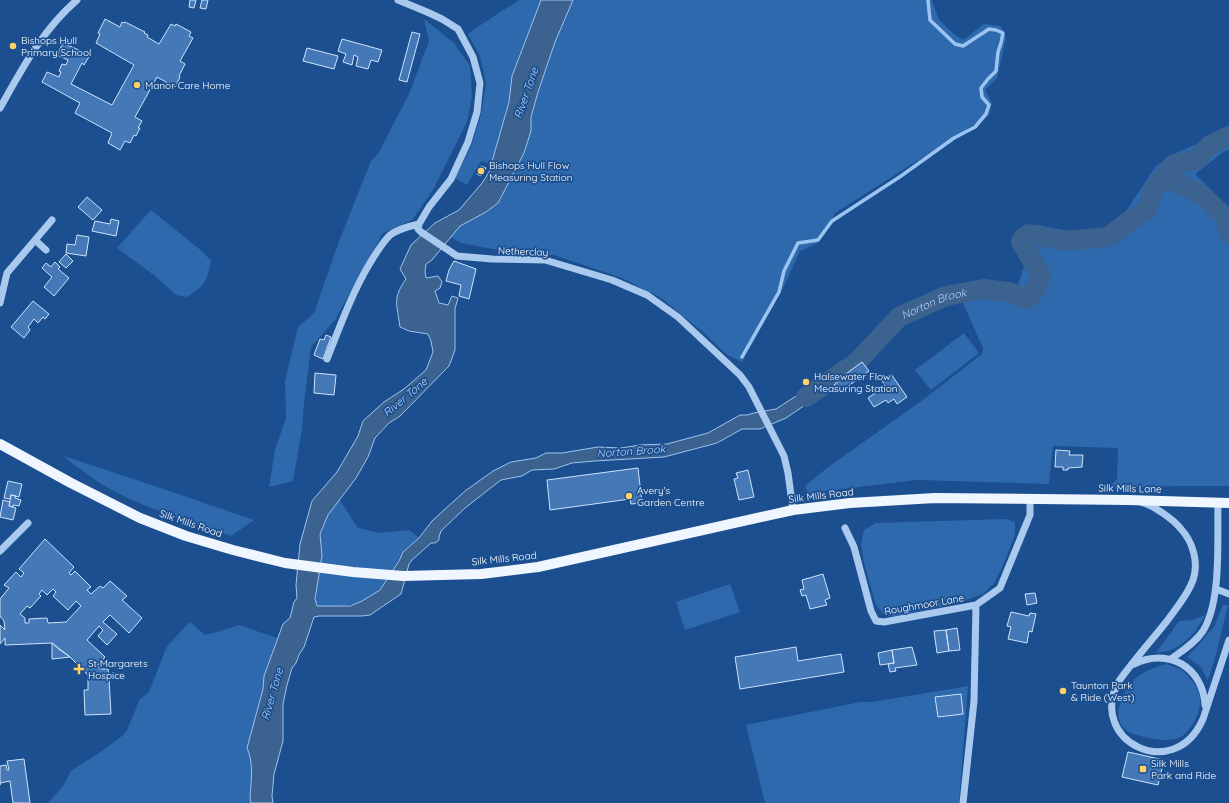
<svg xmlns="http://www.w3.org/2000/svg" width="1229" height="803" font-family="Quicksand,sans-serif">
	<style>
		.green { fill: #2e69ad }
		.water { fill: #3c6290; stroke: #9cc4f0 }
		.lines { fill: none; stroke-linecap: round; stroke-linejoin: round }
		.stream { stroke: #9cc4f0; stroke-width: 3.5 }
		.river { stroke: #3c6290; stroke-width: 20 }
		.building { fill: #4478b7; stroke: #cfe3fa; fill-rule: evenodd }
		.minor { stroke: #a9c9ee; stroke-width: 7 }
		.major { stroke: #f0f6ff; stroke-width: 10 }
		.poi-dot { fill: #ffd166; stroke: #1b4f8f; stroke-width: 1.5 }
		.labels { text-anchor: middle; stroke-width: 3.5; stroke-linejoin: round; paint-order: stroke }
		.poi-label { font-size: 10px; fill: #fff; stroke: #1b4f8f; text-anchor: start }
		.street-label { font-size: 10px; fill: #fff; stroke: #1b4f8f }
		.water-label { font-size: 11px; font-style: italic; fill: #b5d3f5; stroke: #1b4f8f }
	</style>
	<rect width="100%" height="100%" fill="#1b4f8f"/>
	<path class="green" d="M519,0H541L512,76L509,102L491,164L481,161L467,185L455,178L471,147L481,114L486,83L480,56L468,34L473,30Z
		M573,0H932L939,20L954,34L963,40L984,24L1001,26L1006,38L997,78L985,90L992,103L989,115L835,213L818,243L800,251L785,284L742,362L726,354L704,333L661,298L622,278L554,255L517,253L487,248L461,243L450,237L460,226L486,212L498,203L524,153L531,131V117L538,92L555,42Z
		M424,19L454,43L470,66L472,97L467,122L433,190L412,220L383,233L335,320L311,347L304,404L302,429L293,481L269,487L275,450L286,418L285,381L298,327L314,313L338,244L371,161L379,152L409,94L429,41Z
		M1229,129V150L1225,151L1195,174L1210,189L1229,212V486H1172L1107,489L1117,479L1118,448L1053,446L1049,484L917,480L808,493L805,486L827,468L924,399L982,354L983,348L962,301L958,287L974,282L1001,285L1017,288L1025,264L1014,245L1018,230L1037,225L1086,234L1101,233L1113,223L1116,218L1124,214L1156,166L1172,155Z
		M151,210L203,252L211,261C207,281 205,286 187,297L176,295L155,276L117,248Z
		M964,333L979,353L931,390L915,370Z
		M63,456L149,484L254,520L231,536C185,520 136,506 95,480C84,472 73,464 63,456Z
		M339,499L358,528L380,533L409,530L419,538C414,543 406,547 402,553C396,563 388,582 379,590C362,605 339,608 317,606L315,600L322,556L320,534L328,515Z
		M1005,519L1015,522V535L1002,568L994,583L983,594L958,603L895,616H885L876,605L864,563L861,544L864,530L876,523Z
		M730,584L740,612L685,630L676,602Z
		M1223,605H1228L1216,655L1208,680L1200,666L1187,657L1197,647L1215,625Z
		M1205,615C1198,630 1185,645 1169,651C1165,652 1160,652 1156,653L1179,621L1193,620Z
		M190,622L205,635L221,631L239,625L277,638L264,676L263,689L247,748C252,759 252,772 251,784C251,791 249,796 251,803H48L63,786L71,771L102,751L122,736L127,730L140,699L149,692L167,646Z
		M1166,664C1170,666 1176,667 1180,669C1183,670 1185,673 1187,675C1191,680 1197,686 1199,693C1204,708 1192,731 1179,738C1168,743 1141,737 1131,733C1107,722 1122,691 1136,678C1144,671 1155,667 1166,664Z
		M968,686L959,803H765L746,725L860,702H873Z"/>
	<path class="water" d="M541,0H573L555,42L538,92L531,117V131L524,153L498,203L486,212L460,226L432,260L426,264L425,272L426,278L438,276L442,282L440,288L435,291L439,303L448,305L452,296L458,298L455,309V350L449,366L400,416L389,423L375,438L368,457L356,478L328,515L320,534L322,556L315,599L317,606H350L362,601L380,590L399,561L403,552L419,538L432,521L465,491L493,471L511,462L536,458L546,453H562L598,447L621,448L640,445L667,444L708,433L740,415H747L754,413L776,409L810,387L819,383L829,382L817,397L786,418L760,429H742L717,443L664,457L595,461L572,463L554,469L532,470L522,476L501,480L465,508L441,531L439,537V540L435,543H431L412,560L409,564L401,594L370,615L362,616H319L314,617L304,647L299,655L296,663L292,668L287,685L283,704V741L274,774L272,796L273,803H251C249,796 251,791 251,784C252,772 252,759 247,748L263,689L264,676L283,624L290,618L294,602L297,598L296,585L300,544L312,501L337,472L358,436L363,421L384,402L404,389L426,370L433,352L431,341L428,334L409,331L400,327C397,304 392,299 406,279L400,269L411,245L435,223L459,210L482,183L489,172L509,102L512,76Z"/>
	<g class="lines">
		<path class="stream" d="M742,357L779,292L784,271L798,243L818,240L832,221L901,176L954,138L975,127L986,114L989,105L982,97L981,88L988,79L996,71L998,52L1001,43L1003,33L996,30L989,29L963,46L955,44L930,20L928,0"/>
		<g class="river">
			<path d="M1165,177L1201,194L1225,217L1229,233"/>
			<path id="s1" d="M806,397L857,362L899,317L946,296L984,289L1008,292L1027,299L1037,287L1041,275L1021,242L1024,237L1029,234L1065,241L1108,237L1128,222L1147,210L1153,190L1174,164L1196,160L1210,145L1229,136"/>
		</g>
	</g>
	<path class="building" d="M190,0H196L194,8L189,7Z
		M202,0H208L206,9L200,8Z
		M105,19L120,27L122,22L124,23L125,22L145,32L144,33L148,35L147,37L159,44L171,24L175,26L176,24L191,32L189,36L193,38L180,61L185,64L179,76L180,77L175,87L157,77L135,117L142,121L138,128H140L136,136L134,135L130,143L125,141L120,150L108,143L112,133L75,113L80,103L42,82L47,72L59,77L61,72L59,71L62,64L66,65L68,60L57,55L63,43L90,55L84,65L82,63L71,84L112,105L134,65L96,43L100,34L98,33Z
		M412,32L420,34L407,82L399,80Z
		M342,39L382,50L378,62L371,60L368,69L356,66L358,57L354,55L352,65L343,62L346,54L338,51Z
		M307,48L338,56L334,69L303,61Z
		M481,166L486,168L481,176L477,174Z
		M87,197L102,210L93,220L78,207Z
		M111,219L119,221L116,236L92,231L95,221L110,224Z
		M77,235L89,237L86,256L66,253L67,244L75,245Z
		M66,254L73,261L66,268L59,262Z
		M454,261L476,269L469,299L459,296L461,285L446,281L449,270Z
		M55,262L60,267L58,269L69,278L54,296L44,287L52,277L42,268L46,263L51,267Z
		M33,301L49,314L45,319L43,317L38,323L34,319L28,327L30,330L24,338L11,327Z
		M326,335L331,337L323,359L314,355L320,339L324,340Z
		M862,362L869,371L840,392L834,385L840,380L839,379Z
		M315,373L336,375L334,395L314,393Z
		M891,374L907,397L897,404L894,399L888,403L886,400L874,407L868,398L886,386L882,381Z
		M1056,450L1070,451L1069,455H1083L1082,467L1068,468V470H1063V467H1055Z
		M638,468L642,503L631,504L630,499L550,510L547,480Z
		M748,470L754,497L739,500L734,479L738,478L736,473Z
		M8,481L22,484L19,497L11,495L10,499L4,498Z
		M11,495L16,496L15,498L21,500L19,506L13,505V507L9,506Z
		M3,500L10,502L9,506L16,508L13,520L0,517Z
		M45,539L74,567L69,573L71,575L75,571L91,587L87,590L91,594L100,586L103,588L110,581L127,596L122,600L142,618L129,633L110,615L103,622L117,634L107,645L98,636L103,630L99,626L87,640L105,657L97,666L101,669H108L109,678L111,714L85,715L84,690H88V675L70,657L52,643L5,645V638L0,644V625L5,630L4,621L0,616V599L9,588L4,585L16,572L21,577L24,573L19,569ZM53,589L56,592L53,596L68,610L76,601L81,606L66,622L48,623L47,618L29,619V623H25V618L20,614L27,606L30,608L41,596L39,594L42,590L47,595Z
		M823,574L830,598L825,600L827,605L810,609L806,595L802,596L800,590L804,589L802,580Z
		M1035,593L1037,603L1027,605L1025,594Z
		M1011,612L1029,616L1030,613L1036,614L1032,632L1029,631L1027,643L1008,639L1011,627L1007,626Z
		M957,628L960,650L949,651L946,630Z
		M946,630L949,651L937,653L934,631Z
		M52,643L60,650L70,657L52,659Z
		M796,647L798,661L841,654L844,672L740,689L735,657Z
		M912,647L917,665L895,668L896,671L890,672L888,664L894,663L892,650Z
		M892,650L894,663L880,665L878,653Z
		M961,694L963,714L938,717L935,697Z
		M1128,752L1164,760L1158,785L1122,777Z
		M24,759L30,803H13L10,781L0,783V785V766L6,765L7,770H9L7,761Z"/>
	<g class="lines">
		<path class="minor" d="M398,0L427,12L442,19L458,29L473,57L480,83L477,112L468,142L451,179L429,207L419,224L418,229L421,232L457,256L492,259L545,260L612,280L647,295L678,317L740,375L749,387L784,456L788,473L793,510
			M0,108C22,69 43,29 77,0
			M35,240L46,250
			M0,303L7,273L52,220
			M327,359C340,326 352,293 370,263C376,253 382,243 390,235C398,229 410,226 419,224
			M1141,502C1153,505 1173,519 1181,529C1193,542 1199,563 1193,580C1188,595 1176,608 1167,621C1151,641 1134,660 1119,681C1086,740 1174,785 1203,719L1229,640
			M845,528L854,547L871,611L876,621L884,622L976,605L1000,588L1030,515V499
			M0,551L28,523
			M1216,589L1229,594
			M1171,659C1182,651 1195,643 1203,631C1222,600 1217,539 1218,503
			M1134,664C1168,647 1203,667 1205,705
			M963,803L974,701L976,605"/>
		<path class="major" d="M0,444L71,483L140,518L186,536L233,550L285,563L353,572L403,576L481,574L538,567L793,510L850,503L935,498L1128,500L1229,503"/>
	</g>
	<g class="poi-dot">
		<circle cx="13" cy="46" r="4"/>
		<circle cx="137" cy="85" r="4"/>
		<circle cx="481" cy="171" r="4"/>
		<circle cx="806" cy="382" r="4"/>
		<circle cx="629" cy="496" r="4"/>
		<path d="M77 663h4v4h4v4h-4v4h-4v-4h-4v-4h4z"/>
		<circle cx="1063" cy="691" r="4"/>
		<rect x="1139" y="765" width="8" height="8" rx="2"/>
	</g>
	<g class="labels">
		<g class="poi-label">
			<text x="21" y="44">Bishops Hull<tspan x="21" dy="12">Primary School</tspan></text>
			<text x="145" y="89">Manor Care Home</text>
			<text x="489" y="169">Bishops Hull Flow<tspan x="489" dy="12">Measuring Station</tspan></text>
			<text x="814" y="380">Halsewater Flow<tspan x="814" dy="12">Measuring Station</tspan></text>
			<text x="637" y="494">Avery's<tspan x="637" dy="12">Garden Centre</tspan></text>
			<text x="88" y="667">St Margarets<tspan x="88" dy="12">Hospice</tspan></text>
			<text x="1071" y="689">Taunton Park<tspan x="1071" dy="12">&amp; Ride (West)</tspan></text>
			<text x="1151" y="767">Silk Mills<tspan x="1151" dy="12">Park and Ride</tspan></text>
		</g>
		<g class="street-label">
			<text transform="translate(523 251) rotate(2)" y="4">Netherclay</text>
			<text transform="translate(1130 488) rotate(1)" y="4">Silk Mills Lane</text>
			<text transform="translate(821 495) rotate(-7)" y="4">Silk Mills Road</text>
			<text transform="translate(191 523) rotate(19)" y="4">Silk Mills Road</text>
			<text transform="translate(504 558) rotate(-6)" y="4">Silk Mills Road</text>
			<text transform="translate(924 604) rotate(-10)" y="4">Roughmoor Lane</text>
		</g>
		<g class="water-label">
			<text transform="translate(526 93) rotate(-71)" y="4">River Tone</text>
			<text dy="4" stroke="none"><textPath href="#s1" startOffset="161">Norton Brook</textPath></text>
			<text transform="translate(405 397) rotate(-40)" y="4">River Tone</text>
			<text transform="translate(631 451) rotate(-4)" y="4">Norton Brook</text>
			<text transform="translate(272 694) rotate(-74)" y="4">River Tone</text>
		</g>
	</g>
</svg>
